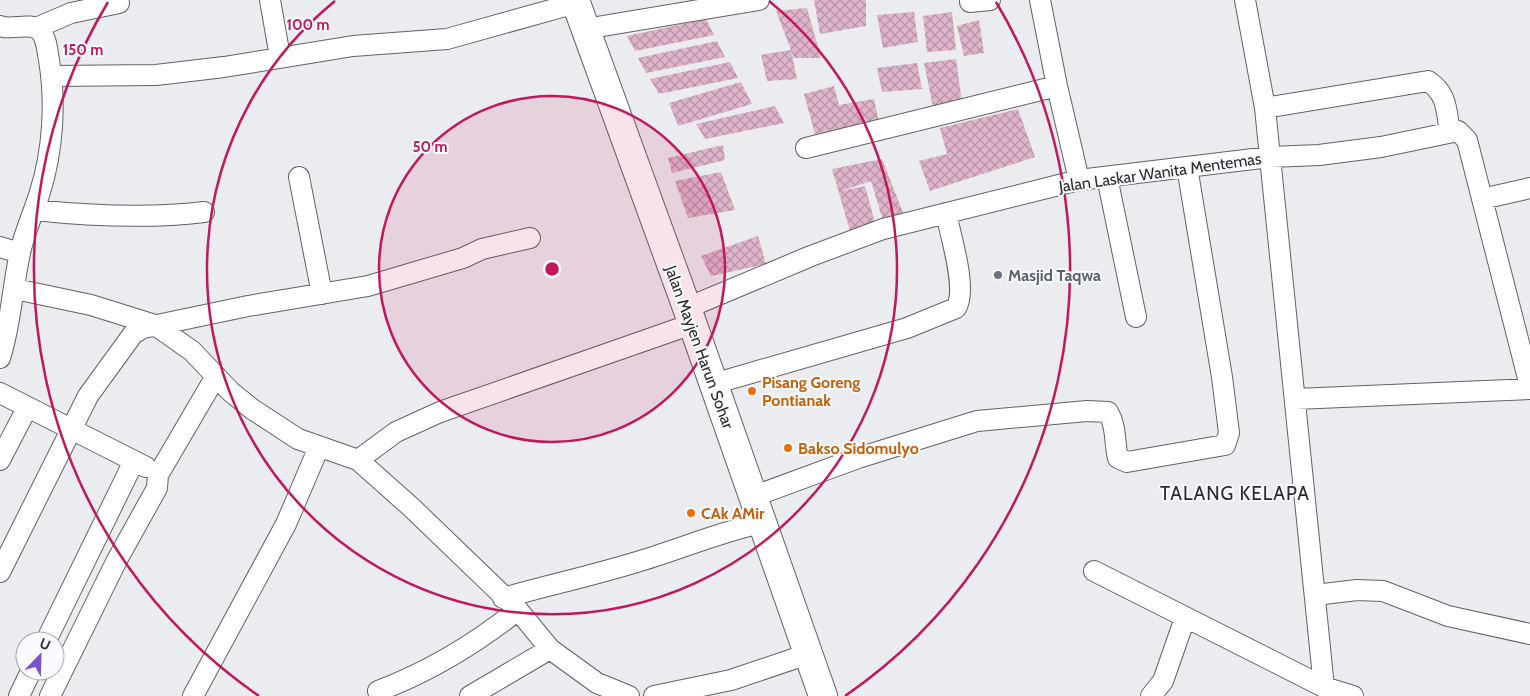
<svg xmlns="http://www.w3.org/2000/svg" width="1530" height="696" font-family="Cabin,sans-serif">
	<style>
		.building { fill: url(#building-cross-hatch) }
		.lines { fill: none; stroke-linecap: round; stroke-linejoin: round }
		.minor-casing { stroke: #616265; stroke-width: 22 }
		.primary-casing { stroke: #616265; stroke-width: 30 }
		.minor { stroke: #fff; stroke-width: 20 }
		.primary { stroke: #fff; stroke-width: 28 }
		.ring { fill: none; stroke: #c2185b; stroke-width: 2.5 }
		.worship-dot { fill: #6b7280; stroke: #f9fafd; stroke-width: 2 }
		.food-dot { fill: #e8710a; stroke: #f9fafd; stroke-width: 2 }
		.labels { text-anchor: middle; stroke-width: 4; stroke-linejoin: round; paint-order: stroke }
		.street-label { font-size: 16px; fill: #2b2b2d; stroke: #f9fafd }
		.worship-label { font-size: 16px; font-weight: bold; fill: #5b616d; stroke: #f9fafd; text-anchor: start }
		.food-label { font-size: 16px; font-weight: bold; fill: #c56008; stroke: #f9fafd; text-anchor: start }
		.quarter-label { font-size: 19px; letter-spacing: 1px; fill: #2b2b2d; stroke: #f9fafd }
		.centre { fill: #c2185b; stroke: #f9fafd; stroke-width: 2.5 }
		.ring-label { font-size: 15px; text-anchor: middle; font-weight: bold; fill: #c2185b; stroke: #f9fafd; stroke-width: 4; stroke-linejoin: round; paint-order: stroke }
	</style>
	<defs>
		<pattern id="building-cross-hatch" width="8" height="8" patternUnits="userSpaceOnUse" patternTransform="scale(1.25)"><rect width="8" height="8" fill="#dfb4cb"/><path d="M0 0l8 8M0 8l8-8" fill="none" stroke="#b593a5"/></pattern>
	</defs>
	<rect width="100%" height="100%" fill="#ebecf0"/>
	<path class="building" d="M814,0H866V26L820,34Z
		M807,8L821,58H794L791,50L797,79L767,81L761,55L791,50L776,11Z
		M914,12L918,42L883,48L877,15Z
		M952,12L956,50L927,52L923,16Z
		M706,19L714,35L635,51L627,36Z
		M979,20L984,53L964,56L957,26Z
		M717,41L725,57L646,73L638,58Z
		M956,59L962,102L933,107L924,63Z
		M730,62L738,78L659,94L650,79Z
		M917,63L922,89L882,92L877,68Z
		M741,82L752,104L678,126L669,103Z
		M834,86L839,105L874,99L879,122L815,134L804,94Z
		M775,106L784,123L705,139L696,124Z
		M1018,109L1035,157L930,191L919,161L947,154L940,128Z
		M723,145L725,160L672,173L668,158Z
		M882,159L904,215L883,221L871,181L841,191L865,186L875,223L850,231L832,169Z
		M721,172L735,210L688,218L675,181Z
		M758,236L766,264L711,276L701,256Z"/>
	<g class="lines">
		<g class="minor-casing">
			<path id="minor" d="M270,0L280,57
				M970,0V2L990,0
				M1040,0L1057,86L1079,180
				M1245,0L1265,108
				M0,26C12,31 31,21 40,31C47,38 47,51 49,60C56,102 53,151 40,192C34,212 24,233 20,253C12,289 11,324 0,358
				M36,28L71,13L119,3
				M585,29L759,0
				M51,76L156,75L224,67L353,46L447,39L576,3
				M806,148L1057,86
				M299,177L322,294
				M1107,177L1136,317
				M1482,199L1530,188
				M34,210C91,216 147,219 204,212
				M0,247L20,253
				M15,289L91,305L155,325L192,351L231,392L252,409L298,439L358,460L411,507L518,610L550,649L597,683L629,696
				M687,308L811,256L883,229L1079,180L1270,157L1319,155L1381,147L1458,131L1467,140L1530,386
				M713,384L907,328L956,308C968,290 950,234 946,213
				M0,393L146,467
				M1295,399L1530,389
				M0,460L27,408
				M358,460L396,432L440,412L692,324
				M752,497L858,458L977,421L1087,411L1108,412C1117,427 1114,442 1118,458L1127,462L1225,445L1229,433L1222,377L1187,167
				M1094,571L1324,687
				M0,572L88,396L133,334L143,328L248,306L368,286L463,258L482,249L530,238
				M1315,595L1357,590L1383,591L1448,616L1530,634
				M503,598C549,585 595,575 640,561C680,549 720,532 761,523
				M46,641L134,461
				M378,691C429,672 475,644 518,610
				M19,696L31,671
				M50,696L117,560L157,488L158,475L216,376
				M193,696L286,524L319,447
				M470,696L550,649
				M654,696L731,680L808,654
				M1151,696L1163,681L1185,618
				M1353,696L1324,687L1265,108L1428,81C1448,94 1446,111 1450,132"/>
		</g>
		<g class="primary-casing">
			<path id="primary" d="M575,0L687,308L823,696"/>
		</g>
		<use href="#minor" class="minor"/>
		<use href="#primary" class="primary"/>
	</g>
	<circle cx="552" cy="269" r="173" fill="#c2185b" fill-opacity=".12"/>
	<g class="ring">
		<circle cx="552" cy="269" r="173"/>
		<path d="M769 1A345 345 0 1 1 335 1"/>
		<path d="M259 696A518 518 0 0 1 108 2M996 2A518 518 0 0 1 845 696"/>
	</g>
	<circle class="worship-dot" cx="998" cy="275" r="5"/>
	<g class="food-dot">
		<circle cx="752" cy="391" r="5"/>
		<circle cx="788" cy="448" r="5"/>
		<circle cx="691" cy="513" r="5"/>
	</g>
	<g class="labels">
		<g class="street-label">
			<text transform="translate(1160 172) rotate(-8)" y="6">Jalan Laskar Wanita Mentemas</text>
			<text transform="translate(700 347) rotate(70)" y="6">Jalan Mayjen Harun Sohar</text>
		</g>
		<g class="worship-label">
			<text x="1008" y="281">Masjid Taqwa</text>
		</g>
		<g class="food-label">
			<text x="762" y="388">Pisang Goreng<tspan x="762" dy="18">Pontianak</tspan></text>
			<text x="798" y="454">Bakso Sidomulyo</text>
			<text x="701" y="519">CAk AMir</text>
		</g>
		<g class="quarter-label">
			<text x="1235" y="500">TALANG KELAPA</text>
		</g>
	</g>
	<circle cx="552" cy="269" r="8" class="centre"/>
	<g class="ring-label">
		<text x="308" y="30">100 m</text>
		<text x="83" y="55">150 m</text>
		<text x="430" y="152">50 m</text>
	</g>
	<g transform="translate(40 656) rotate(23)"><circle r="24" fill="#f9fafd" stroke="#a7a7aa"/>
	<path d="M0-4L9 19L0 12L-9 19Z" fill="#7a53cc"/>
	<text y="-8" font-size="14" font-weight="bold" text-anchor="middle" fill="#2b2b2d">U</text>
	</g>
</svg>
